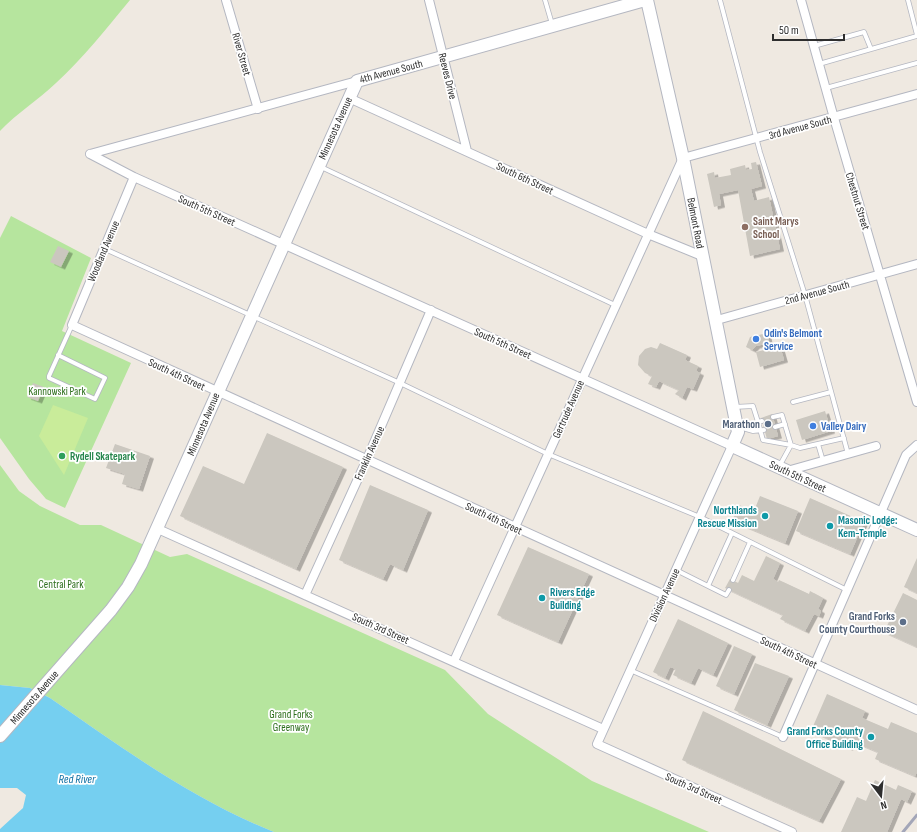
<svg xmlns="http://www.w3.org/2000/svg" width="917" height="832" font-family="'Sofia Sans Condensed',sans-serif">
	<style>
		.green { fill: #b6e59e }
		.pitch { fill: #c9ec9a }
		.water { fill: #75cff0 }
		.building { fill: #cbc7bf; filter: url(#shadow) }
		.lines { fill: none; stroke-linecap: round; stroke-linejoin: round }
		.lane-casing { stroke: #b4b7c1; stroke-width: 5.5 }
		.street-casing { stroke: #b4b7c1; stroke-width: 10 }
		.secondary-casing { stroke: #b4b7c1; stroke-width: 14 }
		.lane { stroke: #fff; stroke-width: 4 }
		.street { stroke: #fff; stroke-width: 8 }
		.secondary { stroke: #fff; stroke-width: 12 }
		.rail { stroke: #a3a6b8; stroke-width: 3 }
		.education-dot { fill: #8d6e63; stroke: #fff; stroke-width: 1.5 }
		.shop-dot { fill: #3f7fe0; stroke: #fff; stroke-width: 1.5 }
		.service-dot { fill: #5c6f8a; stroke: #fff; stroke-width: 1.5 }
		.leisure-dot { fill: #2e9e5b; stroke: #fff; stroke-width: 1.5 }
		.culture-dot { fill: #0f9aa8; stroke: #fff; stroke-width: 1.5 }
		.labels { text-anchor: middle; stroke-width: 3.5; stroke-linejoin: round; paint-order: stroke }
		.street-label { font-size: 11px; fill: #2e2e2e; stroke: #fff }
		.education-label { font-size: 11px; font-weight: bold; fill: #785e54; stroke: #fff; text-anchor: start }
		.shop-label { font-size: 11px; font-weight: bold; fill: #366cbe; stroke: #fff; text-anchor: start }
		.park-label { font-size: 11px; fill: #2c6e1b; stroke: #fff }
		.service-label { font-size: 11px; font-weight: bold; fill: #4e5e75; stroke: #fff; text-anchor: end }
		.leisure-label { font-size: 11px; font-weight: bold; fill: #27864d; stroke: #fff; text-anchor: start }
		.culture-label { font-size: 11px; font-weight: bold; fill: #0d838f; stroke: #fff; text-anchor: end }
		.water-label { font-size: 12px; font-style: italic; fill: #0d6fa3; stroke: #fff }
	</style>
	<defs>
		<filter id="shadow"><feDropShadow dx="4" dy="2.5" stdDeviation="0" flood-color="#0004"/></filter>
	</defs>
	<rect width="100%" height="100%" fill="#efe9e1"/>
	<path class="green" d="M0,0H130C107,28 83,58 56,83C38,100 17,113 0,131Z
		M11,216L91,258L62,331L131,363L65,508L46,499L29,479L0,438V238Z
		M0,465L19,491L40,506L80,525H101L170,557L187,554L445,670L488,714L592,781L709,832H274C193,800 121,747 50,698L30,688L0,685Z"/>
	<path class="pitch" d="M53,405L88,418L64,475L39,436Z"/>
	<path class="water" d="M0,685L30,688L50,698C121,747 193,800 274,832H0V829L23,808L26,795L17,788H0Z"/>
	<path class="building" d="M756,162L762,186L751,189L754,201L769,197L780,249L750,256L738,190L719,194L721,205L714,207L707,174L714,172L715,178L731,175L730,169L745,165L746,170L752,169L751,163Z
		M58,246L69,251L61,267L50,262Z
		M767,333L769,343L756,346L752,350L746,347L750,337Z
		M660,343L687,355L685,360L698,366L696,371L700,373L693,389L687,387L682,398L675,394L679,390L659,381L656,387L648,384L652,376L645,373L638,365L639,356L645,349L651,347L657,349Z
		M780,346L784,360L760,367L756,352Z
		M33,383L44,387L38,401L27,397Z
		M825,411L831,431L802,440L796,420Z
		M772,414L778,436L767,439L761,418Z
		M267,433L343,467L296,569L180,516L203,466L244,484Z
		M115,444L150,456L139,489L122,484L125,474L106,468Z
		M370,485L428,510L403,570L390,564L383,579L339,560Z
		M760,496L798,511L785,543L732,521L739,505L754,511Z
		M810,498L864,522L850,554L796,531Z
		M528,547L589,574L558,642L497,615Z
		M766,556L780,563L773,579L778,582L779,580L809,594L810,591L823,598L818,609L821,611L819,616L814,614L805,631L780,619L783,615L725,588L730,579L738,583L742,575L754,581Z
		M917,558V593L904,587Z
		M903,593L917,600V647L884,632Z
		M678,619L728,643L713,675L698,668L691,683L673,675L676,669L670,667L665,678L653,672Z
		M734,646L752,654L734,694L716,686Z
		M755,663L789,676L767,725L734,710Z
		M827,694L865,711L862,718L888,729L891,722L917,733V772L915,776L875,759L878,752L852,741L849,748L811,731Z
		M703,711L841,779L819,821L682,760Z
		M875,780L896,790L898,785L912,791L907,802L901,799L887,832H841L857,797L866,801Z"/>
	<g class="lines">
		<g class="lane-casing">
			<path id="lane" d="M545,0L552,24
				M720,0L760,152L805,295L848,454
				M908,0L917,35
				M814,46L864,32L871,49
				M819,64L917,36
				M826,88L917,63
				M321,167L615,305
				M105,249L400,383L548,454L700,517L847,590
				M58,355L105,378L95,399L49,378V376L72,325
				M793,402L831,392
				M734,407L753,406L758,422L762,421
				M773,417L782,415L791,445L800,448L844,438
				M758,422L763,440L791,445L780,465
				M739,427L753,431L764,430
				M775,427L785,424
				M818,444L823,461
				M676,570L708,586L732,533
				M733,580L750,542
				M708,586L726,595L729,590
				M630,670L783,737"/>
		</g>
		<g class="street-casing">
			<path id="street" d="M226,0L258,109
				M429,0L467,151
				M801,0L834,118L917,402
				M349,98L648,234L702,256
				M90,154L134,177L732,446L597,744L792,832
				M90,154L357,81
				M134,177L72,325L917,710
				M717,320L917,264
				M787,471L876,446
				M158,529L603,729
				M305,595L367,459L431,310
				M454,661L683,158L917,94
				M783,737L906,455L917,445"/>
		</g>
		<g class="secondary-casing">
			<path id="secondary" d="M647,0L683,158L738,432L732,446L917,530
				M0,736L111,610L128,587L141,564L357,81L645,0"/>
		</g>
		<use href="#lane" class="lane"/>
		<use href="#street" class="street"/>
		<use href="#secondary" class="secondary"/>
		<path class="rail" d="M903,832L917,815"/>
	</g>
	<circle class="education-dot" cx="745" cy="227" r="4"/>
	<g class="shop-dot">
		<circle cx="756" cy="339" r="4"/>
		<circle cx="813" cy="426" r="4"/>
	</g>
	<g class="service-dot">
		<circle cx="768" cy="424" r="4"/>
		<circle cx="903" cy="622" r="4"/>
	</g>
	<circle class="leisure-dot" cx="62" cy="456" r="4"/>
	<g class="culture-dot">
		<circle cx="765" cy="516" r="4"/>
		<circle cx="830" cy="526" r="4"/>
		<circle cx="542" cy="598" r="4"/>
		<circle cx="871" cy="737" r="4"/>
	</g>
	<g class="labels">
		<g class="street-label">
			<text transform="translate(242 54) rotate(74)" y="4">River Street</text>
			<text transform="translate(391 71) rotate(-15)" y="4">4th Avenue South</text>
			<text transform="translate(448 76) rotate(76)" y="4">Reeves Drive</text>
			<text transform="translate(800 127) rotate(-15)" y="4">3rd Avenue South</text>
			<text transform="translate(335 128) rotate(-66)" y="4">Minnesota Avenue</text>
			<text transform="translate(525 178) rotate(25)" y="4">South 6th Street</text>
			<text transform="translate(858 201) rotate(73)" y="4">Chestnut Street</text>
			<text transform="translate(207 210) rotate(24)" y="4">South 5th Street</text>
			<text transform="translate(696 223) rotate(79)" y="4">Belmont Road</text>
			<text transform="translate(103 251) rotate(-67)" y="4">Woodland Avenue</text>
			<text transform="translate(817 292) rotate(-15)" y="4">2nd Avenue South</text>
			<text transform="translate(503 343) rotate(24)" y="4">South 5th Street</text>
			<text transform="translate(177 374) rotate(25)" y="4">South 4th Street</text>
			<text transform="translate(568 409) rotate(-66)" y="4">Gertrude Avenue</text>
			<text transform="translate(203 424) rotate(-67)" y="4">Minnesota Avenue</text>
			<text transform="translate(369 453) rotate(-66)" y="4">Franklin Avenue</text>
			<text transform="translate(798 476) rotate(25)" y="4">South 5th Street</text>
			<text transform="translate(494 518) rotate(25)" y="4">South 4th Street</text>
			<text transform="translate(664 595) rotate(-65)" y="4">Division Avenue</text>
			<text transform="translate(381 628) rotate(24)" y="4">South 3rd Street</text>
			<text transform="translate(789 652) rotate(25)" y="4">South 4th Street</text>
			<text transform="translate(34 697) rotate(-49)" y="4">Minnesota Avenue</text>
			<text transform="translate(694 788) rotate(24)" y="4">South 3rd Street</text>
		</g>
		<g class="education-label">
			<text x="753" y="225">Saint Marys<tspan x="753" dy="13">School</tspan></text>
		</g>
		<g class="shop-label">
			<text x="764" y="337">Odin's Belmont<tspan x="764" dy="13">Service</tspan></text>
			<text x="821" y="430">Valley Dairy</text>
		</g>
		<g class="park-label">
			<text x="57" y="395">Kannowski Park</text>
			<text x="61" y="588">Central Park</text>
			<text x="291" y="718">Grand Forks<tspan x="291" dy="13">Greenway</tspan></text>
		</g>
		<g class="service-label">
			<text x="760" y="428">Marathon</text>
			<text x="895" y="620">Grand Forks<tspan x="895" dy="13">County Courthouse</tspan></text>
		</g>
		<g class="leisure-label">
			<text x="70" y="460">Rydell Skatepark</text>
		</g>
		<g class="culture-label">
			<text x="757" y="514">Northlands<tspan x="757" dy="13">Rescue Mission</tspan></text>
			<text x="838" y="524" text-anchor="start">Masonic Lodge:<tspan x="838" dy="13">Kem-Temple</tspan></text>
			<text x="550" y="596" text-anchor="start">Rivers Edge<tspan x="550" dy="13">Building</tspan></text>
			<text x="863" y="735">Grand Forks County<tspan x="863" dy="13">Office Building</tspan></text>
		</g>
		<g class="water-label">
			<text x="77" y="783">Red River</text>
		</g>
	</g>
	<g transform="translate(881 796) rotate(164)" stroke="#ffffff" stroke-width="3" paint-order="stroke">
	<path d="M0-3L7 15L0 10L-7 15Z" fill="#2e2e2e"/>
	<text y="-6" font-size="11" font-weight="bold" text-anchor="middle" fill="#2e2e2e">N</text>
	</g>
	<path d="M773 34v6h71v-6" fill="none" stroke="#2e2e2e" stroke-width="2"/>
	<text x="779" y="34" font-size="12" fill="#2e2e2e" stroke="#ffffff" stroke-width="3" paint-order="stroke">50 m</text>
</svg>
